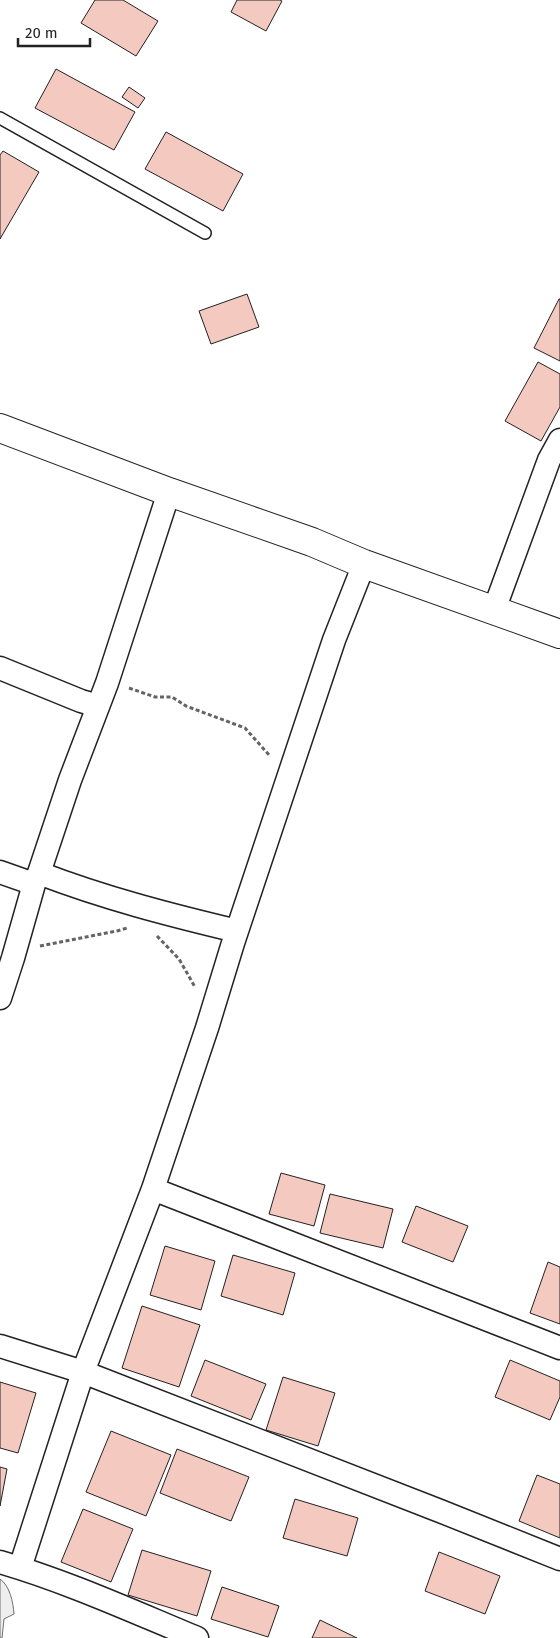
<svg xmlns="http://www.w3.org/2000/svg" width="560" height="1638" font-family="'Fira Sans',sans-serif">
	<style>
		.green { fill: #eee; stroke: #6f6f6f }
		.building { fill: #f3c9c0; stroke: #222 }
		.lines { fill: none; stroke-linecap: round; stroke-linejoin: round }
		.lane-casing { stroke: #222; stroke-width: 14 }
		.street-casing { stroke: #222; stroke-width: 25 }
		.primary-casing { stroke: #222; stroke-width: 30 }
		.path { stroke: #646464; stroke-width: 3; stroke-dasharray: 4 2.5; stroke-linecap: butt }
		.lane { stroke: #fff; stroke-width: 11 }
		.street { stroke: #fff; stroke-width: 22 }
		.primary { stroke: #fff; stroke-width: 28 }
	</style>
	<rect width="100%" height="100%" fill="#fff"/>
	<path class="green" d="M0,1579C10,1586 13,1602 14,1614L4,1619L2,1638H0Z"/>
	<path class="building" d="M95,0H123L158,21L136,56L81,23Z
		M237,0H280L282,1L266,31L231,12Z
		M56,69L135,112L114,150L35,108Z
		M129,87L145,98L138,108L122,97Z
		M166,132L243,174L223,211L145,169Z
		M3,151L39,172L0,239V155Z
		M247,294L259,327L211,344L199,311Z
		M559,299H560V361L534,348Z
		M538,362L560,374V407L541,441L505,421Z
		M281,1173L325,1185L314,1226L269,1214Z
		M330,1194L393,1209L383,1248L320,1233Z
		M416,1206L468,1226L453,1262L402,1242Z
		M165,1246L215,1261L201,1310L150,1295Z
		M233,1255L295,1273L283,1315L221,1296Z
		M548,1262L560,1267V1324L530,1313Z
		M142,1306L200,1325L179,1387L122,1368Z
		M205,1360L266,1384L251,1420L191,1396Z
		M510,1360L560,1381V1397L550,1420L495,1397Z
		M283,1377L335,1393L318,1446L266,1430Z
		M0,1382L36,1393L18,1453L0,1448Z
		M111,1431L171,1455L146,1516L86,1492Z
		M177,1449L249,1477L231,1521L160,1493Z
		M0,1467L7,1469L0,1506Z
		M537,1475L560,1484V1538L519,1521Z
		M295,1499L358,1518L347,1556L283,1538Z
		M83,1509L133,1529L111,1582L61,1562Z
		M142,1550L211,1571L197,1616L128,1595Z
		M439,1552L500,1576L485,1614L425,1591Z
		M222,1587L279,1606L268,1637L211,1619Z
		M320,1620L357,1638H312Z"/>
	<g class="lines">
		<g class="lane-casing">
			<path id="lane" d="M0,118L205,233"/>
		</g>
		<g class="street-casing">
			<path id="street" d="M494,610L549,460L560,440
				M0,668L81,701L98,706
				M0,872L34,884
				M39,873C104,898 170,915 237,931
				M0,998L13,958L34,884L39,873L70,780L107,683L169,492
				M153,1189L560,1348
				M0,1346L83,1372L440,1511L560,1559
				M0,1562C66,1581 134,1612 197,1638
				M20,1568L83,1372L153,1189L207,1028L233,943L334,640L364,564"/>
		</g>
		<g class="primary-casing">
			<path id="primary" d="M0,428L169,492L312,542L364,564L560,634"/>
		</g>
		<path class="path" d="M129,688L155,697H172L186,706L245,728L270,756
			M157,936L179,959L195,987
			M40,946L117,931L127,928"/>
		<use href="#lane" class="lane"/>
		<use href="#street" class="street"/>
		<use href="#primary" class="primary"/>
	</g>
	<path d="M18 38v8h72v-8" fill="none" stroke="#222222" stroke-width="2.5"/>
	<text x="25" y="38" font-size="15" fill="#222222" stroke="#ffffff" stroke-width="4" paint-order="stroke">20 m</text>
</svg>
